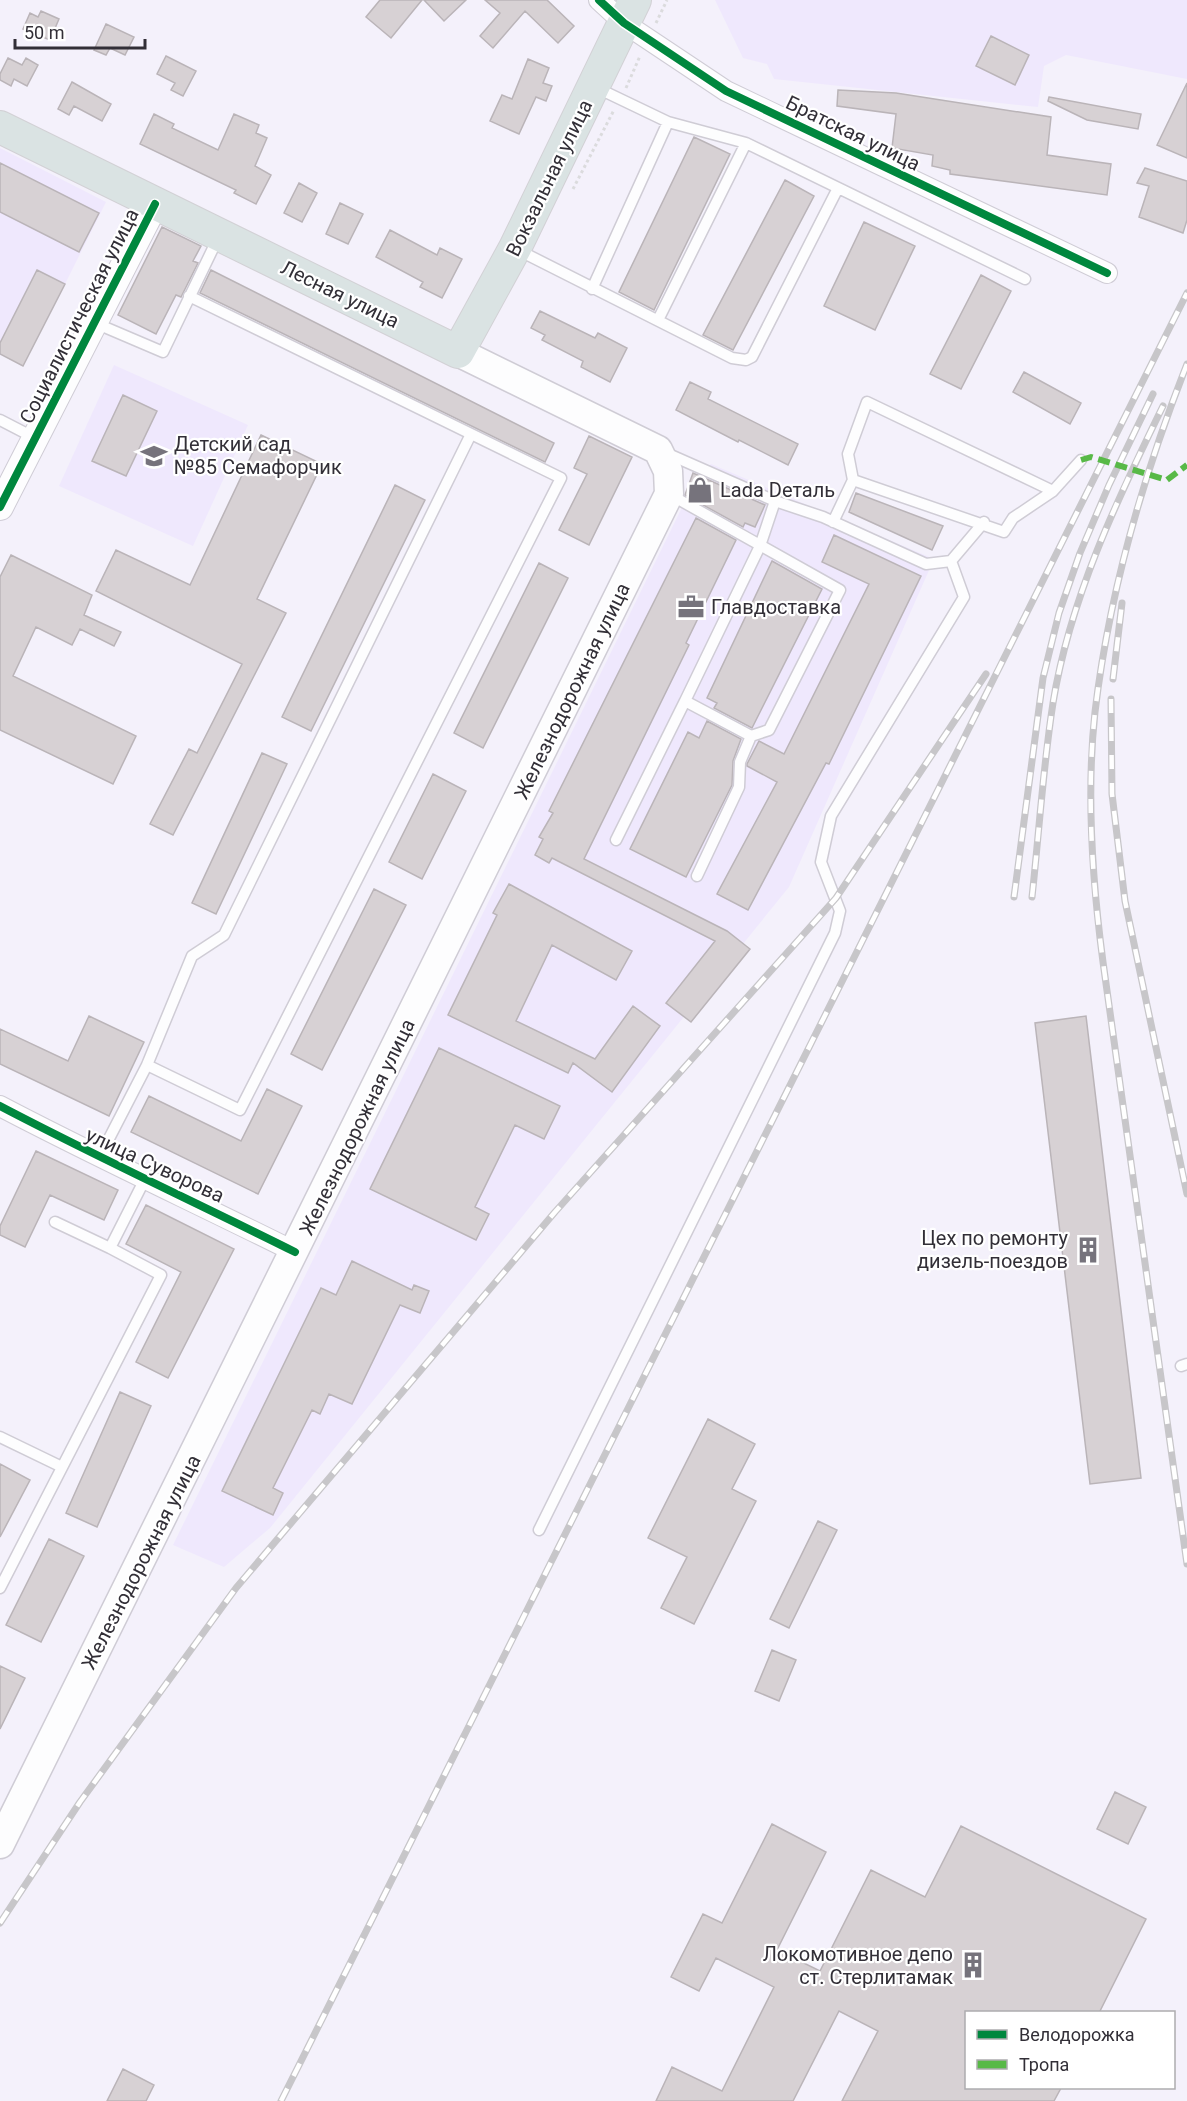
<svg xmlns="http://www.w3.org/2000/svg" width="1187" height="2101" font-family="Roboto,sans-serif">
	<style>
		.built { fill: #efe8fd }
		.building { fill: #d7d1d4; stroke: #bab4b8; stroke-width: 1.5 }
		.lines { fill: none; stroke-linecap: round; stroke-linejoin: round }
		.service-casing { stroke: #cfccd5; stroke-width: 13 }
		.minor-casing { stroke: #cfccd5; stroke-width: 22 }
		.tertiary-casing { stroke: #cfccd5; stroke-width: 28 }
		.secondary-casing { stroke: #cfccd5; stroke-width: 31 }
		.primary-casing { stroke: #d2d1d5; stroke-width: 34 }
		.path { stroke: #dbdbdd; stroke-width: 3; stroke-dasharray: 3 3; stroke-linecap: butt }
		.service { stroke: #fdfdfe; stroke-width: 10 }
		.minor { stroke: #fdfdfe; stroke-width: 20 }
		.tertiary { stroke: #fdfdfe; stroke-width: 26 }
		.secondary { stroke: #fdfdfe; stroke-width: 28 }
		.primary { stroke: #dae3e3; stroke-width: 32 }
		.rail-casing { stroke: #c7c6c9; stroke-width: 7 }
		.rail { stroke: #fff; stroke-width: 4.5; stroke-dasharray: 14; stroke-linecap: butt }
		.quiet { stroke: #58b947; stroke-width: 6; stroke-dasharray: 12 6; stroke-linecap: butt }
		.cycleway-casing { stroke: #fff; stroke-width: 11 }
		.cycleway { stroke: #00873e; stroke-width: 8 }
		.labels { text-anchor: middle; stroke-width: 4.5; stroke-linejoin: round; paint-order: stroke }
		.street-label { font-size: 20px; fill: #322f37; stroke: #fff }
		.poi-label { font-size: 20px; fill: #322f37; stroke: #fff; text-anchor: start }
	</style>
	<rect width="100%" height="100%" fill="#f4f1fb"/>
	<path class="built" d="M715,0H1187V79L1066,55L1044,66L1038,107L774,79L767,64L743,58Z
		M0,148L106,202L65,284L37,271L0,343Z
		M114,365L248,425L193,546L59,486Z
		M711,464L934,559L789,887L270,1528L224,1567L173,1545L695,481Z"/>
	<path class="building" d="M380,0H422L391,38L366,17Z
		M424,0H466L444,21Z
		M485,0H547L574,26L558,43L525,11L493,48L480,36L500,13Z
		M41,11L59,19L50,40L23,29L30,13L38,17Z
		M106,24L134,37L125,55L110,48L106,55L94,50Z
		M991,36L1029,55L1015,85L976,66Z
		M166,56L196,71L183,96L171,90L175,83L157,74Z
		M8,58L22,65L26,58L38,65L27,86L14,79L11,86L0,80V74Z
		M528,59L549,68L543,83L552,86L546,101L536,97L519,134L490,121L502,95L512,99Z
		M72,82L111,104L102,121L74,106L69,115L58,109Z
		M1187,83V158L1157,145Z
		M838,90L896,93L1051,117L1047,155L1111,164L1107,195L950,174V170L932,166L933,155L892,148L896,114L837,106Z
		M1049,97L1141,114L1138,129L1087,120L1048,101Z
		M154,114L174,124L172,128L218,150L234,114L259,125L256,133L267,138L255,166L271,175L256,204L234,193L236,190L140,144Z
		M694,137L730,154L654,310L619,292Z
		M0,163L99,213L79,252L0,212Z
		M1145,168L1187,181V220L1183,233L1139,217L1149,186L1137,183Z
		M785,180L814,196L733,350L703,335Z
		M299,183L317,193L302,222L284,213Z
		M340,203L363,214L348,244L326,234Z
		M864,222L915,246L875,330L824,306Z
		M162,227L201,246L193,261L198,263L181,297L176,295L156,334L118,315Z
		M390,230L437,255L440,248L462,259L442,298L420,287L423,282L376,257Z
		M37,270L65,284L23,366L0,354V343Z
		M211,270L554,443L545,462L200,293Z
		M981,275L1011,291L961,389L930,374Z
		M540,311L595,338L598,333L627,348L610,382L581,367L583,361L542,340L545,335L531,328Z
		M1024,372L1081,403L1070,424L1013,392Z
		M690,382L711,392L708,399L798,444L788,465L739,440L738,442L676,410Z
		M123,395L157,411L126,476L92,461Z
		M261,435L322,464L257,599L286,613L173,835L150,824L189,749L197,753L242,664L96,591L116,550L190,585Z
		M589,436L632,457L589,545L559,530L587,474L574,468Z
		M693,473L765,505L755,527L745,523L743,527L685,495Z
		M395,485L425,500L311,731L282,717Z
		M856,493L943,526L932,550L849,512Z
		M696,518L736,540L686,643L689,645L584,859L727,931L750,949L691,1022L666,1003L715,941L552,858L549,863L535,855L543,839L539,837L553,813L549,811Z
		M834,535L921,576L829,764L826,763L748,910L717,894L777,782L747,766V764L759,741L784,754L869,584L822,562Z
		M11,555L92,595L84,615L121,632L114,646L80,629L72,645L36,627L13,676L136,736L113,784L0,730V577Z
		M772,561L822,589L752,728L714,708L717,703L707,698Z
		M539,563L568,578L483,748L454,733Z
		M707,721L741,739L733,761L732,785L686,877L630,849L688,732L699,738Z
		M262,753L287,764L216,914L192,903Z
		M433,774L466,791L422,879L389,862Z
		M509,884L632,951L616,980L552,945L516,1021L595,1059L633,1006L660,1026L612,1092L573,1063L568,1073L448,1015L497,915L493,913Z
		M374,889L406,905L322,1070L291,1054Z
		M89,1016L144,1042L109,1116L0,1064V1029L68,1061Z
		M1086,1016L1141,1478L1090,1484L1035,1023Z
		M439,1048L560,1106L544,1139L515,1125L475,1207L489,1214L476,1240L370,1189Z
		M267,1089L302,1106L258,1194L131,1132L149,1096L241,1141Z
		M36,1151L118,1190L104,1220L50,1195L25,1247L0,1235V1226Z
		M146,1205L234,1249L168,1378L136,1362L181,1272L126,1244Z
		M352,1261L412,1290L414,1285L429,1291L420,1313L400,1305L352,1404L329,1394L320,1414L312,1410L273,1488L283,1493L273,1515L222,1491L321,1288L336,1295Z
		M120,1392L151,1406L97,1527L66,1513Z
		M708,1419L755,1444L732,1489L756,1501L694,1624L661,1608L687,1557L648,1538Z
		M0,1464L30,1480L0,1537Z
		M818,1521L837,1530L789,1628L770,1619Z
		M49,1539L84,1556L41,1642L6,1625Z
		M772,1650L796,1660L779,1701L755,1691Z
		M0,1666L25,1678L0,1729Z
		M1115,1792L1146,1807L1128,1844L1097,1829Z
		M772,1824L826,1852L777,1950L820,1971L871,1870L925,1897L961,1826L1146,1919L1099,2013H966V2088H1061L1054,2101H842L878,2031L839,2011L793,2101H656L672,2067L722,2091L774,1987L716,1958L699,1991L671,1977L703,1914L722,1923Z
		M123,2069L154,2085L146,2101H107Z"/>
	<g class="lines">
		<g class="service-casing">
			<path id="service" d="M595,87L668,122L746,143L1025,279
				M518,250L732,358L746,360L752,357L838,188
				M592,289L668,122
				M658,320L746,143
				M95,323L163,352L218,238
				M0,420L35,438
				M853,480L1004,532L1013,518L1053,491
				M669,494L840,590L769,730L751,736L740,762L739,787L697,876
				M833,522L853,480L848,454L867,402L1053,491L1081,460
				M951,561L984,522
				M685,701L760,546L775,501
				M616,840L685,701L751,736
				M147,1065L192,956L224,935L471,434
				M99,1158L147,1065L240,1110L561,478L189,296
				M55,1222L110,1248L146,1177
				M1181,1366L1187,1364
				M0,1437L62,1467
				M539,1530L835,933L840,911L821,862L831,816L964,597L951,561L926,564L823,517L775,501L666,453
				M0,1588L161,1275L110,1248"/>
		</g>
		<g class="minor-casing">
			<path id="minor" d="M599,0L624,23L726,91L1107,273
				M0,1106C97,1157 197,1203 295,1252"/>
		</g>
		<g class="tertiary-casing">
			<path id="tertiary" d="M0,507L155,204"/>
		</g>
		<g class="secondary-casing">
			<path id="secondary" d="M0,1844L669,494L668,471L658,450L458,352"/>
		</g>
		<g class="primary-casing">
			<path id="primary" d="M0,127L458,352L515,248L635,0"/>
		</g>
		<path class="path" d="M656,23L667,0
			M626,88L640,56
			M573,189L614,110"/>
		<use href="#service" class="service"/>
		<use href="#minor" class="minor"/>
		<use href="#tertiary" class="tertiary"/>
		<use href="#secondary" class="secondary"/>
		<use href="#primary" class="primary"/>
		<g class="rail-casing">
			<path id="rail" d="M1187,364C1143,476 1109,593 1095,712C1086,794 1092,879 1103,962L1187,1564
				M1113,679L1122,603
				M1111,699L1112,794L1125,901L1187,1194
				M1014,897L1043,678L1059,613L1080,553L1109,485L1153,394
				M1032,897C1039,833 1043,767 1053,703C1070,598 1117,500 1163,406
				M0,1923L80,1802L236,1588L555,1212L836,898L986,674
				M281,2101L1187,293"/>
		</g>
		<use href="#rail" class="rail"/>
		<path class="quiet" d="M1081,460L1091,457L1167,480L1187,465"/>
		<g class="cycleway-casing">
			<path id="cycleway" d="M599,0L624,23L726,91L1107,273
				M0,507L155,204
				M0,1106C97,1157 197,1203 295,1252"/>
		</g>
		<use href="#cycleway" class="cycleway"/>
	</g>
	<defs>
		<g id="school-bare" transform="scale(2.07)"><path d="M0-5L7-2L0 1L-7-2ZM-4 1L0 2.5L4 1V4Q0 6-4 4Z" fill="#76737c" stroke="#fff" stroke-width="2.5" paint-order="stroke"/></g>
		<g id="shop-bare" transform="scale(2.07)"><path d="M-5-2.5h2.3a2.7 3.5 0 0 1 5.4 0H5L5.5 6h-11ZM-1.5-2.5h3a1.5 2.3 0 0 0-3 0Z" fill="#76737c" stroke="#fff" stroke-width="2.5" paint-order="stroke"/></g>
		<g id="office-bare" transform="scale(2.07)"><path d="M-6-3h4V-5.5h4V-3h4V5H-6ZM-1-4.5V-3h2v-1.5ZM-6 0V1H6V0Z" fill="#76737c" stroke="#fff" stroke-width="2.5" paint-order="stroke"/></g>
		<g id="building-bare" transform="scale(2.07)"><path d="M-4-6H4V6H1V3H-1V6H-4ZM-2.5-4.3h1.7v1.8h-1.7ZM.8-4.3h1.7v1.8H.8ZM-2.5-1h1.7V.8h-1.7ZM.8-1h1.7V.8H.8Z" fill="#76737c" stroke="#fff" stroke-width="2.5" paint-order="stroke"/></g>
	</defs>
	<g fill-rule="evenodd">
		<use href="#school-bare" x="154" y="456"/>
		<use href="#shop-bare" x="700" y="490"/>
		<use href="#office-bare" x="691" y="607"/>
		<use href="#building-bare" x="1088" y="1250"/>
		<use href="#building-bare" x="973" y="1965"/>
	</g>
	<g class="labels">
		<g class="street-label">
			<text transform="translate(853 133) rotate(26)" y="7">Братская улица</text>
			<text transform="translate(549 178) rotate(-64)" y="7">Вокзальная улица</text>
			<text transform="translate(340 294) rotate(26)" y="7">Лесная улица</text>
			<text transform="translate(79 316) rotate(-63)" y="7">Социалистическая улица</text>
			<text transform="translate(572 691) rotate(-64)" y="7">Железнодорожная улица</text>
			<text transform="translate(357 1127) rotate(-64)" y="7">Железнодорожная улица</text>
			<text transform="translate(155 1165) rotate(25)" y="7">улица Суворова</text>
			<text transform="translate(141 1562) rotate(-63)" y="7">Железнодорожная улица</text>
		</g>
		<g class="poi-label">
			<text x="174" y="451">Детский сад<tspan x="174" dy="23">№85 Семафорчик</tspan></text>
			<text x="720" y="497">Lada Dеталь</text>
			<text x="711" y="614">Главдоставка</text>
			<text x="1068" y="1245" text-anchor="end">Цех по ремонту<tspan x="1068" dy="23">дизель-поездов</tspan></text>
			<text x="953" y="1961" text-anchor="end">Локомотивное депо<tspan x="953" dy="23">ст. Стерлитамак</tspan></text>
		</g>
	</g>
	<rect x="965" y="2011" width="210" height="78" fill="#ffffff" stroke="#adacaf" stroke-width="1.5"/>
	<rect x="977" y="2030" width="30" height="9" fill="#00873e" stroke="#adacaf" stroke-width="1.5"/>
	<text x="1019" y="2041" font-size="18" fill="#322f37">Велодорожка</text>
	<rect x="977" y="2060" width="30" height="9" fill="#58b947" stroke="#adacaf" stroke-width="1.5"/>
	<text x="1019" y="2071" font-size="18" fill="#322f37">Тропа</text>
	<path d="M15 39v9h130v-9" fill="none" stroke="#322f37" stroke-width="3"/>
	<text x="24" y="39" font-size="18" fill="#322f37" stroke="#ffffff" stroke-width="4.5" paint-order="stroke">50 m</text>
</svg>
